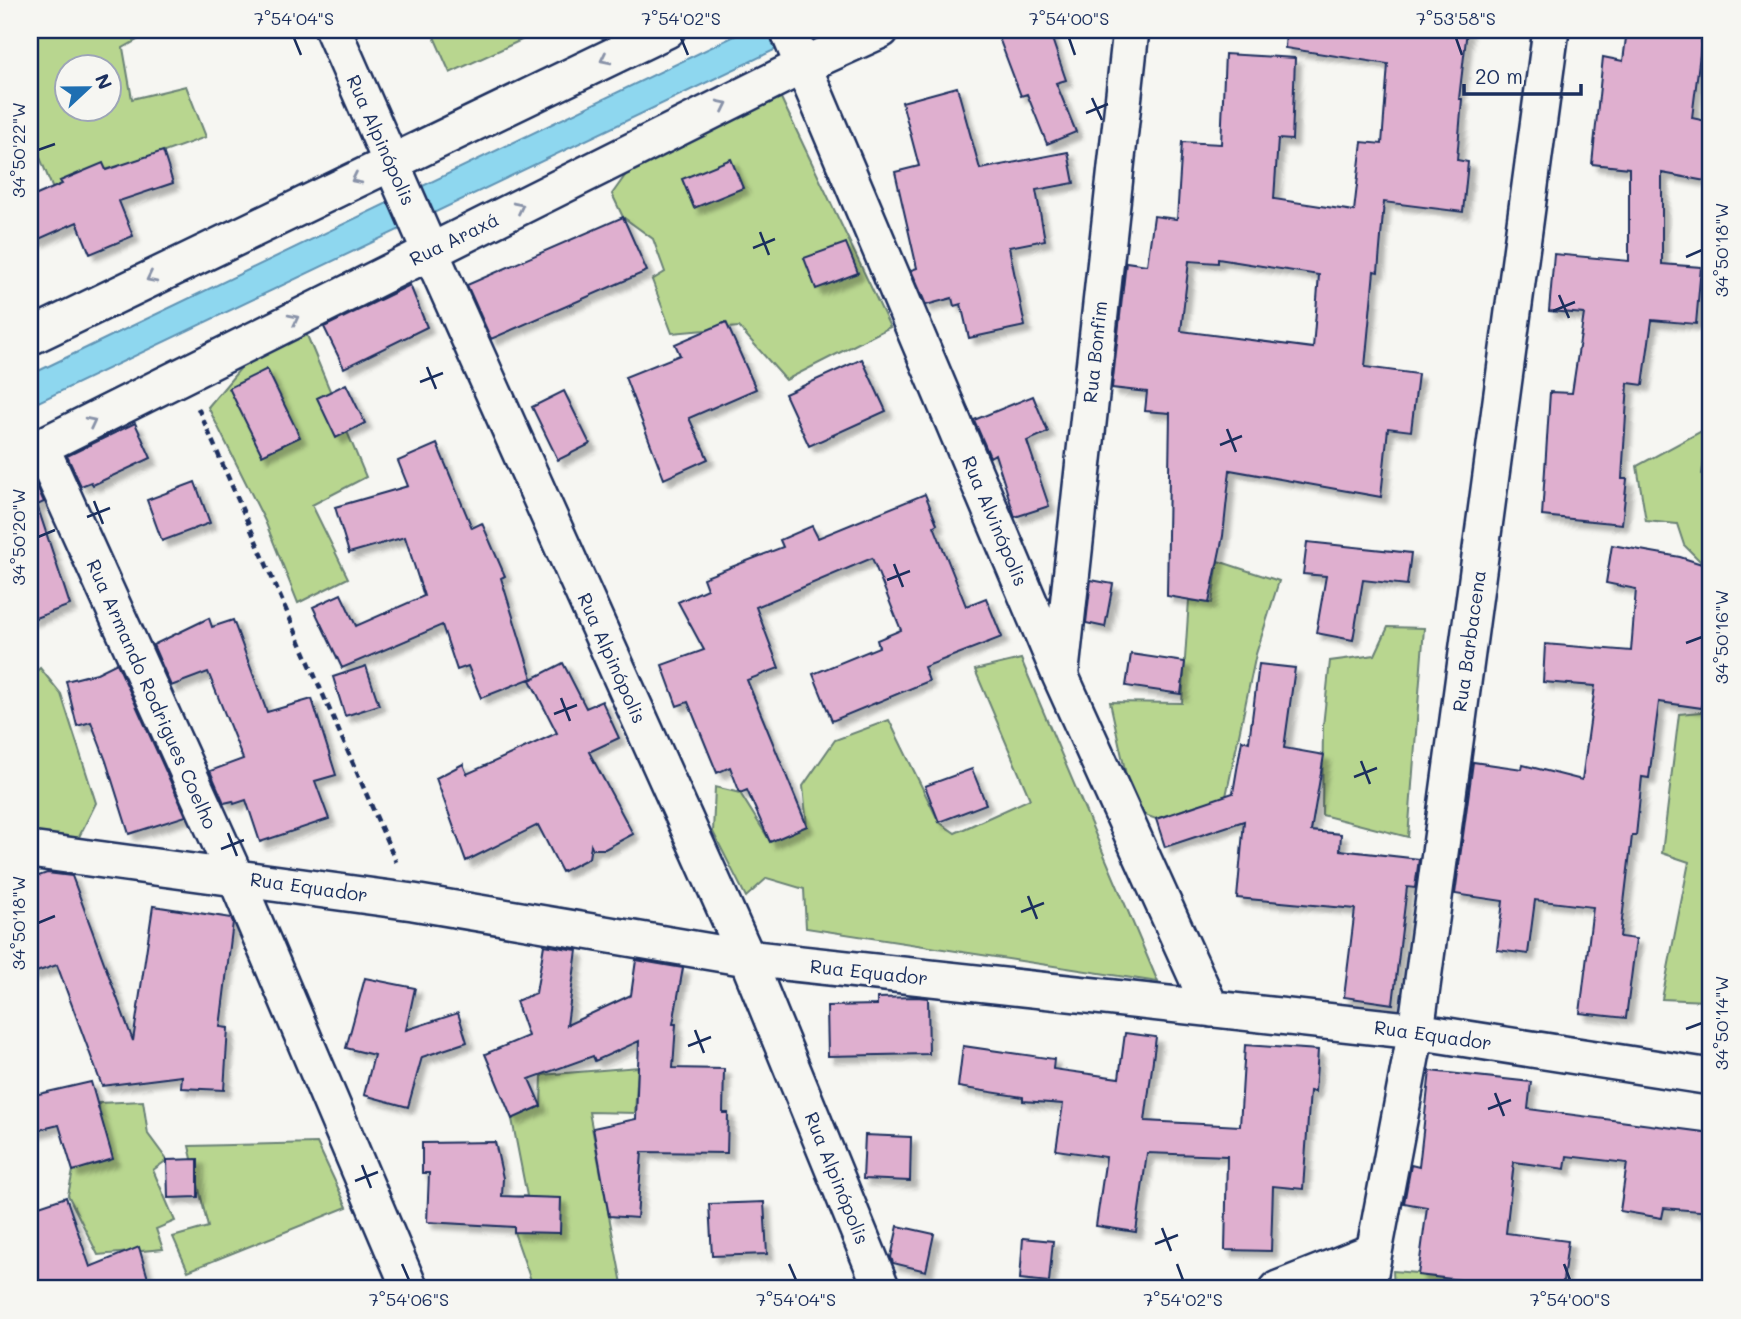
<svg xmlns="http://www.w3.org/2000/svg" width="1741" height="1319" font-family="Mali,sans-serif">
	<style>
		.green { fill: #b8d68f; stroke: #6a8276; stroke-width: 2; fill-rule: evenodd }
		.water { fill: #8ed7ef; stroke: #6094b5; stroke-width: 2 }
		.building { fill: #dfafcf; stroke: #1b2f5e; stroke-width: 2; fill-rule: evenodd; filter: url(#shadow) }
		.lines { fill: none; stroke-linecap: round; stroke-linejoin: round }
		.minor-casing { stroke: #1b2f5e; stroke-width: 40 }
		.path { stroke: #1b2f5e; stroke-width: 4.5; stroke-dasharray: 7 5; stroke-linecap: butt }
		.minor { stroke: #f6f6f2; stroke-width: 35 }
		.oneway { stroke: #8892a8 }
		.ticks { fill: none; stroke: #1b2f5e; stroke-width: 2.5 }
		.labels { text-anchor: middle; stroke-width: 5; stroke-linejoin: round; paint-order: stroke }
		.street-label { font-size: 19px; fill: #1b2f5e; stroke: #f6f6f2 }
		.neatline { fill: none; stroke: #1b2f5e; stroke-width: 2.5 }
		.ticks-label { font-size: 18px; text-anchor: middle; fill: #1b2f5e }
	</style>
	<defs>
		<filter id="shadow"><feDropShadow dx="6" dy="6" stdDeviation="2" flood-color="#0004"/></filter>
	</defs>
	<rect width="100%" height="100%" fill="#f6f6f2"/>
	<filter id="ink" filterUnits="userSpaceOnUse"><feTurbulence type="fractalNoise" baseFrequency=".0143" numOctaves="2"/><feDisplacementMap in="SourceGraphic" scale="14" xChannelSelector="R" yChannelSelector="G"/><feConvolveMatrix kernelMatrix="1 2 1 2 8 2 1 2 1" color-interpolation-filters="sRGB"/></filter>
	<g filter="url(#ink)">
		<path class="green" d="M30,30H155L123,48L132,99L186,86L206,137L54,192L30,133V42L33,41ZM66,66H108V108H66Z
			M431,30H543L450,73Z
			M780,96L890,327L786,380L739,327L672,333L652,280L665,272L653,239L623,217L612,194L632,166Z
			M306,333L366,477L312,505L348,578L298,603L265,521L208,407L244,364Z
			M1709,427L1702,474L1711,476V564H1703L1684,545L1677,524L1646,521L1637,466Z
			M1218,561L1279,581L1256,654L1225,801L1197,805L1156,819L1134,811L1110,702L1182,703L1189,600L1212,603Z
			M1388,627L1424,628L1408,837L1322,815L1323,726L1330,661L1375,655Z
			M1021,659L1158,982L806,928L804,889L767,878L746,897L713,832L715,787L740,793L770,841L807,826L803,786L835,740L889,720L939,822L955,833L1030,799L975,670Z
			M40,668L61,694L96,803L77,841L30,835V677Z
			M1711,711V957L1706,1001L1662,999L1689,862L1662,853L1679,714Z
			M638,1067L635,1113L589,1112L623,1289H534L514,1232L515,1197L527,1196L512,1119L541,1106L542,1075Z
			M143,1101L148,1134L167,1160L153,1170L175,1221L156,1229L163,1249L98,1255L68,1195L73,1171L111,1153L100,1124L99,1103Z
			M317,1143L347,1207L188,1271L173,1237L208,1227L189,1146Z
			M1393,1271L1605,1289H1394Z"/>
		<path class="water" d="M747,30H816L30,406V375Z"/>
		<path class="building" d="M996,30H1049L1066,80L1056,83L1076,132L1047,144L1027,94L1021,96Z
			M1286,30H1467L1459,99H1462L1457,160L1468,162L1463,212L1384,202L1378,272L1374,271L1365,367L1418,374L1411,431L1388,428L1381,497L1230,470L1223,536L1209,603L1167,596L1170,413L1145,411L1147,392L1112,388L1126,262L1147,265L1154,216L1177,219L1182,142L1221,144L1225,54L1295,58L1292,140L1278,139L1274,199L1354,211L1362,142L1382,144L1388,64L1285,48ZM1218,259L1319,275L1313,348L1181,331L1189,261L1218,263Z
			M1627,30H1703L1692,118L1711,122V182L1662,173V264L1701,267L1696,324L1652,320L1643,385L1628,383L1622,479H1627L1622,524L1542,516L1550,392L1572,393L1584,314L1549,311L1554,254L1629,261V168L1592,164L1603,57L1623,61Z
			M957,87L980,169L1068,152L1074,183L1036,190L1045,240L1009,247L1025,326L969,338L961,304L954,306L952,298L926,305L911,270L917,268L895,172L919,166L902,102Z
			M163,151L173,183L119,201L133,236L90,254L77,222L30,243V198L62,184L60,181L103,163L106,170Z
			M731,159L743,188L694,208L682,179Z
			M623,217L647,271L491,339L467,285Z
			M846,243L858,273L816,289L804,258Z
			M410,285L427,327L344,368L324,327Z
			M726,322L756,389L689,418L708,459L664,479L625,377L680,355L675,344Z
			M862,359L886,411L809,446L785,394Z
			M267,369L300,437L262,455L229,388Z
			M346,384L365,423L336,438L317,398Z
			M564,391L590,444L558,460L532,407Z
			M1033,396L1048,432L1027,441L1049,506L1015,517L995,454L990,457L974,420Z
			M135,423L151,458L93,485L91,482L81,486L67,456Z
			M437,444L472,528L482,523L505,576L501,578L532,678L481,698L468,666L457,670L442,625L342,668L313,607L341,594L356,626L424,596L405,537L349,553L335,507L408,486L398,461Z
			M30,472L44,502L37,505L70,605L30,620Z
			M195,482L210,523L162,541L147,500Z
			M925,494L937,524L934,526L966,606L986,598L1002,637L924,667L929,681L832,721L813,674L879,647L877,640L901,630L872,558L756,607L779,668L747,680L807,826L770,842L747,790L740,793L730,767L717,773L688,702L677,706L662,665L704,650L678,602L707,589L703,578L783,547L780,540L812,526L818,538Z
			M1307,542L1411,553L1407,585L1363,580L1353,640L1316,633L1326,576L1303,574Z
			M1612,545L1680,557L1711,567V662H1709L1702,708L1659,702L1649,778L1642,777L1636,836H1632L1620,937L1636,939L1626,1018L1580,1013L1593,907L1535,900L1528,954L1497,950L1503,901L1455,894L1473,762L1522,769L1523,765L1582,780L1595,686L1543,682L1545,644L1631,651L1636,589L1606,583Z
			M1091,580L1113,584L1105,627L1086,623Z
			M209,618L212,627L233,620L267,712L312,699L336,775L315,781L329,819L260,842L246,800L234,804L233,801L224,803L210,771L243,759L208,672L171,686L153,645Z
			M1131,654L1185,662L1181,694L1126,686Z
			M117,663L186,816L129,834L106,761L91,722L77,726L66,681L97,673Z
			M563,663L586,708L602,701L619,738L589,752L633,834L605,849H593L591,845L589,858L562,872L538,825L466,861L436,778L463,764L467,774L557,733L530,680Z
			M1259,664L1295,668L1284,748L1324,755L1311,831L1341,834L1340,850L1419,859L1415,888L1407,887L1393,1004L1344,997L1355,909L1237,898L1244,821L1165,847L1156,819L1233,793L1242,740L1249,742Z
			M366,666L379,705L345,716L333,677Z
			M972,769L986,804L939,822L925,786Z
			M47,873L72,876L133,1041L153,906L231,918L233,922L220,1027L228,1028L224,1090L181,1088L182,1076L102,1086L57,965L30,974V879Z
			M544,945L577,950L567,1025L631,995L636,960L683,968L673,1024H676L673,1068L724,1069L723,1113H728L727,1153L642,1152L637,1218L609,1216L593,1128L636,1119L639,1041L595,1061L593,1056L529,1079L541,1106L512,1119L485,1054L528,1036L516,1001L536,993Z
			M365,978L415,988L406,1030L458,1013L467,1042L422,1057L408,1107L364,1095L374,1055L346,1048Z
			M917,997L928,998L929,1054L828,1056L827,1006L877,1005V998Z
			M1125,1033L1156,1037L1145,1121L1240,1126L1245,1045L1318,1050L1315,1092L1310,1091L1303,1189L1273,1186L1271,1251L1225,1250L1227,1156L1147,1153L1136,1232L1096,1226L1106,1157L1056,1150L1063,1104L1023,1101V1097L958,1087L963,1046L1054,1059L1053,1069L1119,1078Z
			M1430,1071L1531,1082L1528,1109L1711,1133V1212L1664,1208L1662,1218L1620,1211L1627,1163L1567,1156L1565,1169L1514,1162L1506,1233L1568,1241L1562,1289H1512V1286L1418,1275L1427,1207L1404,1203L1411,1165L1419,1167Z
			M91,1082L113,1159L73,1171L59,1125L30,1132V1096Z
			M865,1135L911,1137L910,1181L863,1179Z
			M495,1142L503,1178L502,1196L561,1198L560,1233L514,1232V1227L427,1222L429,1173H422V1143Z
			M198,1159V1197L168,1198L167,1160Z
			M66,1197L90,1267L139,1247L151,1289H30V1209Z
			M764,1202L767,1254L712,1256L709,1204Z
			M898,1226L934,1234L926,1271L893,1263L891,1257Z
			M1023,1238L1053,1241L1049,1282L1020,1279Z"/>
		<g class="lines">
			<g class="minor-casing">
				<path id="minor" d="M333,30L430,251L747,958L882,1289
					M788,30L1060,675L1211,1009
					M30,337L667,30
					M41,447L235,876L410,1289
					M30,452L804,65L881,30
					M1061,670L1131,30
					M30,850L413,902L747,958L1416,1031L1711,1077
					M1278,1289L1374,1251
					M1367,1289L1416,1031L1551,30"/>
			</g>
			<path class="path" d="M198,408L396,862"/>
			<use href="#minor" class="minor"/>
		</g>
		<defs><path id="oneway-chevron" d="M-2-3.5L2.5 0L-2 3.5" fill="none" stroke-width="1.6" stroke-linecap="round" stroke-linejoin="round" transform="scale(1.75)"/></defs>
		<g class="oneway">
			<use href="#oneway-chevron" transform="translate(605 59) rotate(154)"/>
			<use href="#oneway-chevron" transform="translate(723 105) rotate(-26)"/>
			<use href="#oneway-chevron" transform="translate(356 179) rotate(154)"/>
			<use href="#oneway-chevron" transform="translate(519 207) rotate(-26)"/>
			<use href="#oneway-chevron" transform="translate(151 278) rotate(154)"/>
			<use href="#oneway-chevron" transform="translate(294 319) rotate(-27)"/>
			<use href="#oneway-chevron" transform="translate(91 422) rotate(-27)"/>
		</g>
	</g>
	<path class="ticks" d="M294,38L301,55M681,38L688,55M1069,38L1075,55M1456,38L1462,55M1092,98L1102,120M1086,113L1108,104M38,150L55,144M760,232L769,255M753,248L775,239M1686,257L1702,250M1559,295L1569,318M1553,311L1575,302M427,367L436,389M420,382L443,373M1227,429L1236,452M1220,445L1242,436M94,501L103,524M87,517L110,508M38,537L55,530M894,564L903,587M887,580L910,571M1686,643L1702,637M561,698L570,721M554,714L577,705M1361,761L1370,784M1354,777L1377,768M228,833L237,856M221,849L244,840M1028,896L1037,919M1021,912L1044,903M38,923L55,916M1686,1029L1702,1023M695,1030L704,1053M688,1046L711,1037M1495,1093L1504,1116M1488,1109L1511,1100M362,1165L371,1188M355,1181L378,1172M1162,1228L1171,1251M1155,1244L1178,1235M402,1264L409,1280M789,1264L796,1280M1177,1264L1183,1280M1564,1264L1570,1280"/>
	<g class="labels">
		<g class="street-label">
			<text transform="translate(381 140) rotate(66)" y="7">Rua Alpinópolis</text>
			<text transform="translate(454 239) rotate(-26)" y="7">Rua Araxá</text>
			<text transform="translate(1095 352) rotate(-84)" y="7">Rua Bonfim</text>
			<text transform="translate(995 521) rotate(67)" y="7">Rua Alvinópolis</text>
			<text transform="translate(1469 641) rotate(-82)" y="7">Rua Barbacena</text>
			<text transform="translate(612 658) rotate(66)" y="7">Rua Alpinópolis</text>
			<text transform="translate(152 694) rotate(66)" y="7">Rua Armando Rodrigues Coelho</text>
			<text transform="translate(309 887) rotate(8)" y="7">Rua Equador</text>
			<text transform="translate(869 972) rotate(6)" y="7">Rua Equador</text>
			<text transform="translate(1433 1035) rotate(8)" y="7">Rua Equador</text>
			<text transform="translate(837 1178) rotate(68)" y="7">Rua Alpinópolis</text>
		</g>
	</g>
	<rect width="1741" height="1319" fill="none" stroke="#f6f6f2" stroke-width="77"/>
	<g transform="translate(88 88) rotate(68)"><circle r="33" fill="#f6f6f2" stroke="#9ea6b7" stroke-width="2"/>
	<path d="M0-5L12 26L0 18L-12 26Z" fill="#1f6fb2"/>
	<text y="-10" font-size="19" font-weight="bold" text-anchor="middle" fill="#1b2f5e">N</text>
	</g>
	<path d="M1464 84v10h117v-10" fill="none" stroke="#1b2f5e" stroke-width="3.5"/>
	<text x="1475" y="84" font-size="21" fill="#1b2f5e" stroke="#f6f6f2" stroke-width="5" paint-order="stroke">20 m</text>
	<rect x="38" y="38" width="1664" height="1242" class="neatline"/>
	<g class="ticks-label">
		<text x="294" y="25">7°54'04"S</text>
		<text x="681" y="25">7°54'02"S</text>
		<text x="1069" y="25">7°54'00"S</text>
		<text x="1456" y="25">7°53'58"S</text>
		<text transform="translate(19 150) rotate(-90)" y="6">34°50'22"W</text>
		<text transform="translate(1722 250) rotate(-90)" y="6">34°50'18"W</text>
		<text transform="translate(19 537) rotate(-90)" y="6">34°50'20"W</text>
		<text transform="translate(1722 637) rotate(-90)" y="6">34°50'16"W</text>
		<text transform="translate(19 923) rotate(-90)" y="6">34°50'18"W</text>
		<text transform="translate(1722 1023) rotate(-90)" y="6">34°50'14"W</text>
		<text x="409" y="1306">7°54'06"S</text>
		<text x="796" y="1306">7°54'04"S</text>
		<text x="1183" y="1306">7°54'02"S</text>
		<text x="1570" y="1306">7°54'00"S</text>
	</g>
</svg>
